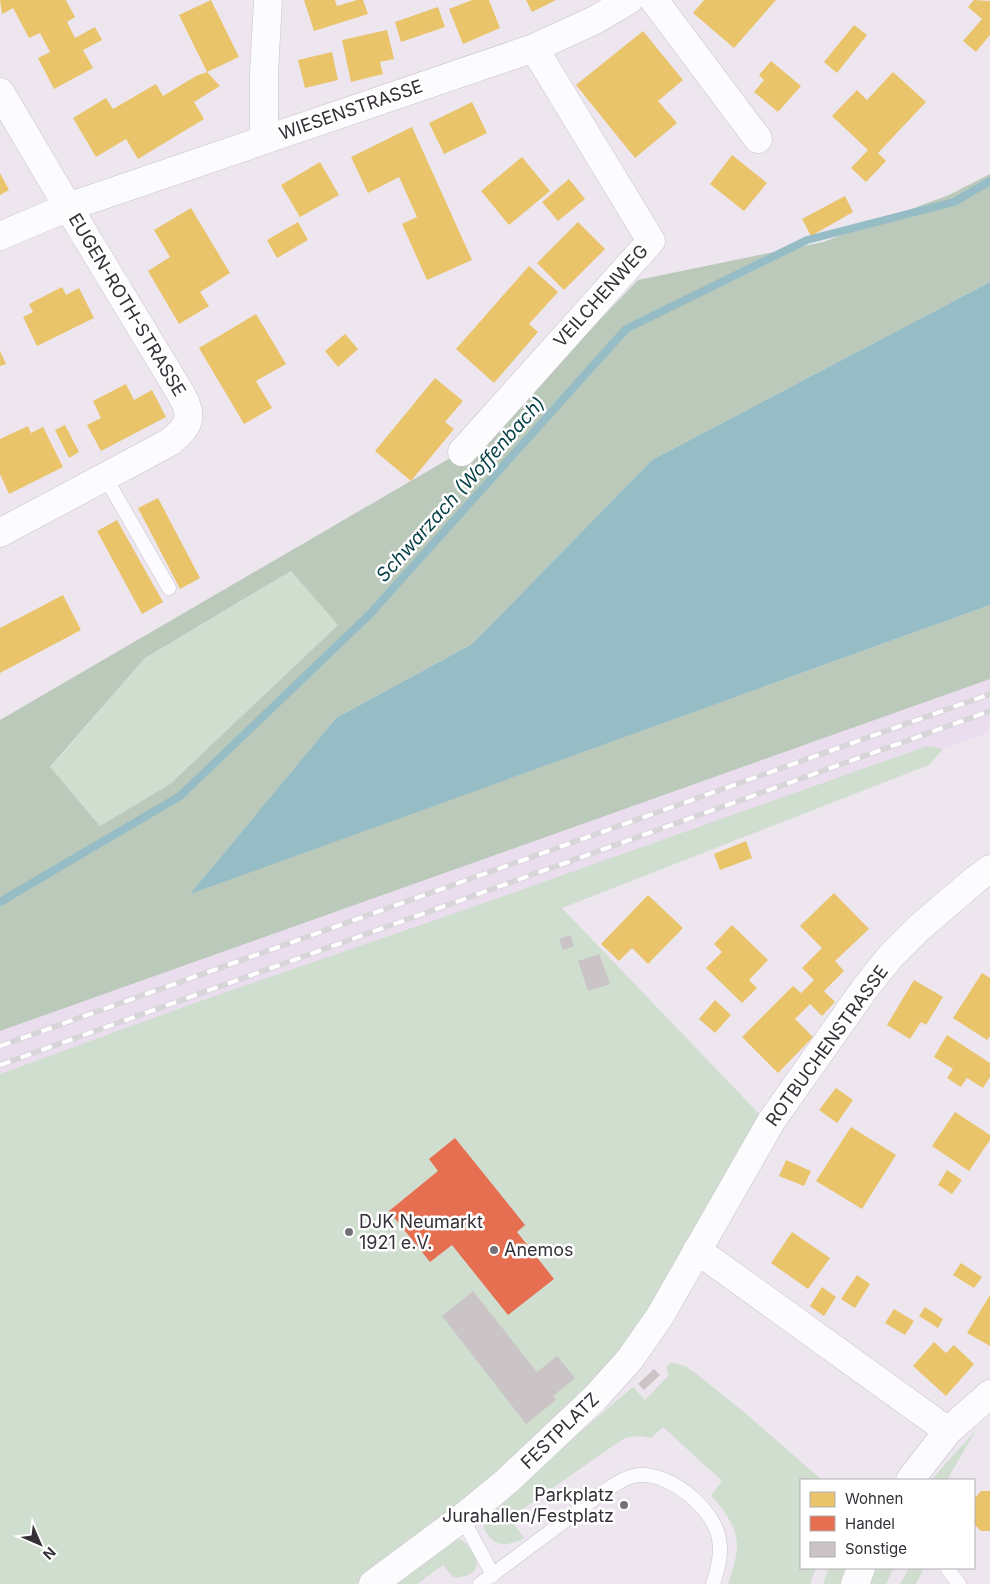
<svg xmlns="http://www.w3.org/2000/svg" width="990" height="1584" font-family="Inter,sans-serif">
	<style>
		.built { fill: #eaddee }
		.green { fill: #d0decf }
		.forest { fill: #bbc9ba; fill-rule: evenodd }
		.water { fill: #96bdc5 }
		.homes { fill: #e9c46a }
		.shops { fill: #e76f51 }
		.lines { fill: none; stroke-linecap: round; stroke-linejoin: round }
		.stream { stroke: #96bdc5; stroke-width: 8 }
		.building { fill: #cbc4c6 }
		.service-casing { stroke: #c8c3c9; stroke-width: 15 }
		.minor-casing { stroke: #c8c3c9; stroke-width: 29 }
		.service { stroke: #fcfbfd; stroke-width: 14 }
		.minor { stroke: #fcfbfd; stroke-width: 28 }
		.rail-casing { stroke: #d7d5d8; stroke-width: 5.5 }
		.rail { stroke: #fff; stroke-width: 4; stroke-dasharray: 11; stroke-linecap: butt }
		.poi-dot { fill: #757077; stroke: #fff; stroke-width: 2 }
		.labels { text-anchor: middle; stroke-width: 5; stroke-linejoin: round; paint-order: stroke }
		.street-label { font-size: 18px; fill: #353037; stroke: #fff }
		.poi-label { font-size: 18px; fill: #353037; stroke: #fff; text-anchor: start }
		.water-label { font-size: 19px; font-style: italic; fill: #053f46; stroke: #fff }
	</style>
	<rect width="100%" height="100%" fill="#ede6ef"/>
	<path class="built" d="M990,679V729L985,734L943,749L927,746L487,902L189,1005L0,1074V1031Z"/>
	<path class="green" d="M291,571L339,624L170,784L100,826L50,768L145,658Z
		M927,746L943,749L929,765L562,908L764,1119L633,1342L567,1414L440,1523L356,1584H0V1074L189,1005L487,902Z
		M671,1362L685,1366L698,1375L745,1413L822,1480H801V1568H816L810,1584H728C743,1541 740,1530 711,1495L722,1481L663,1427L651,1438L638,1436L625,1438L604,1452L510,1518L524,1538C517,1542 507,1546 498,1543C486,1539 479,1523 487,1512C499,1497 520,1482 536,1469C568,1442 600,1415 633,1387L645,1400L669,1375L666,1368Z
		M976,1430L947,1480H931Z
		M455,1537C467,1540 487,1564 470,1574C465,1577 458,1577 454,1578L443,1565L417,1584H389Z
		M829,1568H849L842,1584H823Z
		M876,1568H894L886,1584H868Z
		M909,1568H924L916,1584H900Z"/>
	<path class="forest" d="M990,174V282L652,460L472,644L336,718L191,893L990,605V679L0,1031V720L488,436L638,280L823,242L949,195ZM291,571L338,625L170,784L100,826L50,767L145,658Z"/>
	<path class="water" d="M990,282V605L190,894L336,718L472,644L652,460Z"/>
	<path class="homes" d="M0,0H66L75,17L67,22L75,38L95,27L102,40L83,50L93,68L54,89L38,58L50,52L40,33L29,38L13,8L2,14Z
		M211,0L239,57L207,72L179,15Z
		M304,0H335L337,6L357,0H363L368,14L314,31Z
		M472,0H489L500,28L463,44L449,9Z
		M526,0H556L532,12Z
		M704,0H776L734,48L693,13Z
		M974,0L990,1V35L976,52L963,41L982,19L968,7Z
		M438,7L445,27L401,42L395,22Z
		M854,25L867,35L837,73L824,62Z
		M387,30L394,59L380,62L383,74L351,82L342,40Z
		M643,31L683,80L658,101L677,123L635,158L576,85Z
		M332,52L338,80L305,88L298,60Z
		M771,61L801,86L778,112L754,92L764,80L759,75Z
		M207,72L220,86L194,102L204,119L138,159L126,139L96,157L73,118L106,98L113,109L156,84L163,96L196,76Z
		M893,72L926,102L878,153L886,161L866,182L851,168L868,150L832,116L857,90L867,100Z
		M472,102L487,133L444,154L429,123Z
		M412,127L472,260L427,280L402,224L417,217L399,177L368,193L351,157Z
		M732,155L767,183L744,211L710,184Z
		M522,157L550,191L509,225L481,191Z
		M320,162L339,195L300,217L281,185Z
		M0,173L9,190L0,195Z
		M569,179L585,199L558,221L542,202Z
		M845,196L853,212L811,236L802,219Z
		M191,208L230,273L200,292L209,306L179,324L148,271L170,257L154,230Z
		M298,222L308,240L277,258L267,240Z
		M578,222L605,249L564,290L537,263Z
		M529,266L558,292L529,324L538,332L494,383L456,349Z
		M62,287L66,295L79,288L94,318L37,346L23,317L33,312L29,304Z
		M256,314L286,364L256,381L272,408L244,424L199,348Z
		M345,334L358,349L338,367L325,351Z
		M0,351L6,364L0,366Z
		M435,378L463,401L445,422L454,429L411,481L375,451Z
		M126,384L134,400L152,390L166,417L101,451L87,425L101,418L93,401Z
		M65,425L79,452L69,458L55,430Z
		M28,426L31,433L43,427L63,467L9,494L0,474V439Z
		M158,498L200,578L180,589L138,508Z
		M117,520L163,602L142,614L97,531Z
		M63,595L81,630L0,673V628Z
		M746,841L752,858L720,870L714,854Z
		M834,893L869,929L835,961L844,971L824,991L835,1002L822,1016L810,1004L795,1019L813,1037L778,1073L742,1037L793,986L801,993L814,980L802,968L822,948L800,926Z
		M648,895L683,928L648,964L632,948L619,961L601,944Z
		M732,925L768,960L749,980L757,988L742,1003L706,968L722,952L714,944Z
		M982,973L990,978V1036L987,1040L953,1018Z
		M914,980L943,997L926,1025L921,1022L910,1039L887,1025Z
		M715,1000L731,1015L715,1033L699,1019Z
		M947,1035L990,1063V1077L983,1088L967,1078L961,1087L947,1078L953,1069L934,1057Z
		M836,1088L853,1100L837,1123L819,1110Z
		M955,1112L990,1135V1140L969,1171L932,1146Z
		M851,1127L896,1155L862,1209L816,1181Z
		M786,1160L811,1171L804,1186L779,1176Z
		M947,1170L962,1180L952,1194L938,1185Z
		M792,1232L830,1258L808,1289L771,1263Z
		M961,1263L982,1277L974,1288L953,1275Z
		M857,1275L870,1284L855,1308L841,1299Z
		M822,1287L836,1297L824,1316L810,1306Z
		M990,1295V1346L967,1333Z
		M925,1307L943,1319L938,1328L919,1316Z
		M894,1309L914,1321L905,1335L885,1323Z
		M934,1342L946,1353L954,1345L974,1364L946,1396L913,1366Z
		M981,1491H990V1531H981L974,1524V1499Z"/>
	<path class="shops" d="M455,1138L525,1225L517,1232L554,1279L508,1315L452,1245L430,1262L389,1211L438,1171L429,1159Z"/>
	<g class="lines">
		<path class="stream" d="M0,902L180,796L370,614L626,329L807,240L954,202L990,181"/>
	</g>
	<path class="building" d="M570,935L574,946L563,950L559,939Z
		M599,954L610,984L588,991L578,961Z
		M473,1291L537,1372L557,1356L575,1378L553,1396L556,1400L526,1424L442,1316Z
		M654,1369L660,1375L644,1390L638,1384Z"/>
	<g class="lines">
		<g class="service-casing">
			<path id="service" d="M105,477L169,588
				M462,1518L493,1575
				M947,1568L959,1584
				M480,1584L602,1493C613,1486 625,1476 640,1475C671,1473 714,1509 719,1539C722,1554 718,1569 713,1584"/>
		</g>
		<g class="minor-casing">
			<path id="minor" d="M654,0L758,139
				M0,92L68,207L181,394C194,417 190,425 170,442L0,533
				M264,139V73L268,0
				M0,236L68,207L534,48L595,20L629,0
				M462,452L651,241L534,48
				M697,1250L948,1431
				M910,1480L948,1431L990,1394
				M373,1584L462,1518L507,1481L595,1398L630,1359L660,1316L772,1120L866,987L890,957L920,927L975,880L990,869
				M855,1584L861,1568"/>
		</g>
		<use href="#service" class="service"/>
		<use href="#minor" class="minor"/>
		<g class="rail-casing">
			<path id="rail" d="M0,1046L990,694
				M0,1065L990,711"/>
		</g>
		<use href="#rail" class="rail"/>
	</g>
	<g class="poi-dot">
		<circle cx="349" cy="1232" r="5"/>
		<circle cx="494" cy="1250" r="5"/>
		<circle cx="624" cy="1505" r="5"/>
	</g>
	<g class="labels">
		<g class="street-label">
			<text transform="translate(351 110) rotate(-19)" y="6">WIESENSTRASSE</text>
			<text transform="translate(601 296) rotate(-48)" y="6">VEILCHENWEG</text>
			<text transform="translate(127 305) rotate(59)" y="6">EUGEN-ROTH-STRASSE</text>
			<text transform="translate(827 1046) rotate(-54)" y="6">ROTBUCHENSTRASSE</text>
			<text transform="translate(560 1431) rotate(-44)" y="6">FESTPLATZ</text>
		</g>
		<g class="poi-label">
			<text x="359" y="1228">DJK Neumarkt<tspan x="359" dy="21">1921 e.V.</tspan></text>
			<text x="504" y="1256">Anemos</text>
			<text x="614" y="1501" text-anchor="end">Parkplatz<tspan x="614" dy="21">Jurahallen/Festplatz</tspan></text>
		</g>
		<g class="water-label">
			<text transform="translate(460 489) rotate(-48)" y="7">Schwarzach (Woffenbach)</text>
		</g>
	</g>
	<rect x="800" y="1479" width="175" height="90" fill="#ffffff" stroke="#aeacaf"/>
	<rect x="810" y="1492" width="25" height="15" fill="#e9c46a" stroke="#aeacaf"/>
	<text x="845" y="1504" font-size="15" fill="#353037">Wohnen</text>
	<rect x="810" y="1516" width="25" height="15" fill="#e76f51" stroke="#aeacaf"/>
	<text x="845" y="1529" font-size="15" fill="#353037">Handel</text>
	<rect x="810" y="1542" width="25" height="15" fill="#cbc4c6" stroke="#aeacaf"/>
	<text x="845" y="1554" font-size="15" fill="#353037">Sonstige</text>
	<g transform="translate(40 1544) rotate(135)" stroke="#ffffff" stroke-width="4" paint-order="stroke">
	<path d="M0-4L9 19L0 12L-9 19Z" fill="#353037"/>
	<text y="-8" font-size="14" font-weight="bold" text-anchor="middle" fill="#353037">N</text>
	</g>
</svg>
